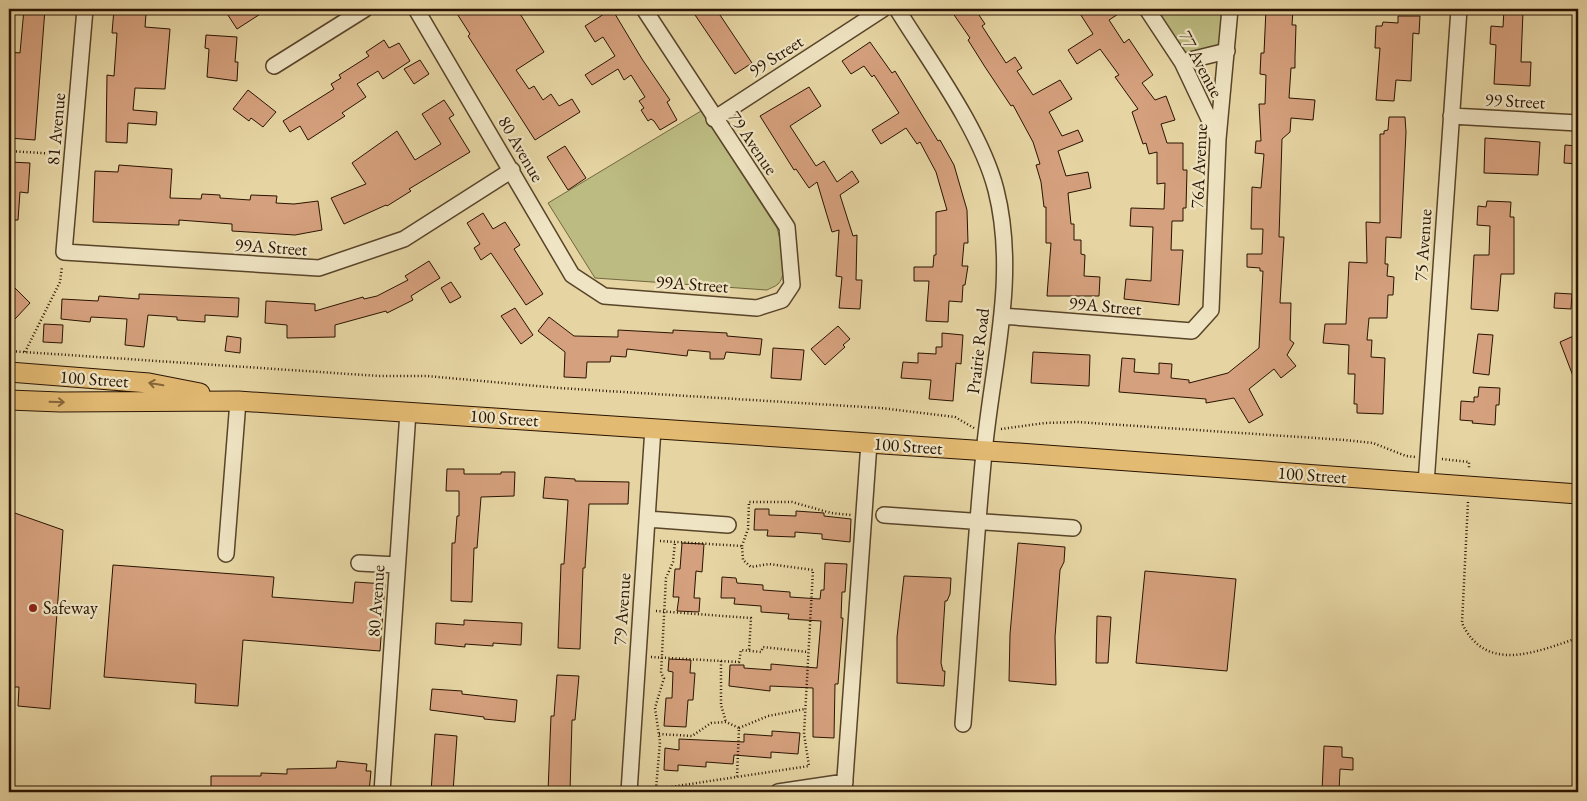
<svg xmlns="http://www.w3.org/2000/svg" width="1587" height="801" font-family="'EB Garamond',serif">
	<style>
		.green { fill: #bcbb81; stroke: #726740 }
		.building { fill: #d5a07d; stroke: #291300 }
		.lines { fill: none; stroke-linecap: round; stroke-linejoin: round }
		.minor-casing { stroke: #584429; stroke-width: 18 }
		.major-casing { stroke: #291300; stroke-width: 21 }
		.path { stroke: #291300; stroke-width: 2.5; stroke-dasharray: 1 2.5; stroke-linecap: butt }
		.minor { stroke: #efe4c3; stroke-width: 15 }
		.major { stroke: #e3ba72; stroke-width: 19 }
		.oneway { stroke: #866639 }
		.poi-dot { fill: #8f2418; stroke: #efe4c3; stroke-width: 2 }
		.labels { text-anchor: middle; stroke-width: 4.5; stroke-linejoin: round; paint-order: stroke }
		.street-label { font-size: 18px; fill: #291300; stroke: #efe4c3 }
		.poi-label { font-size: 18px; fill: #291300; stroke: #efe4c3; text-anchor: start }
	</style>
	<rect width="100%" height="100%" fill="#e6d5a3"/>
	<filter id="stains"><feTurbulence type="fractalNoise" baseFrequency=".004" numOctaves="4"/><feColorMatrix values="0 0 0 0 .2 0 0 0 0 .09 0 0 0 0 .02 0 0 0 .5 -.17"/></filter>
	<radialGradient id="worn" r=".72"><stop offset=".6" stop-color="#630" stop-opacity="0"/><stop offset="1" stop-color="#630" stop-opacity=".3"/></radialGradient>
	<path class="green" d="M1147,9H1229L1227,51L1182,62Z
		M701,111L777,228C781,243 790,271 778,284C775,287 770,288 767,290L595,278L548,203Z"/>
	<path class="building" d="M24,9H45L35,140L9,138L10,52L20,53Z
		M114,9H131V13L146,14L145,27L170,29L165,89L135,88L133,110L157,112L156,125L128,123L127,143L106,142L107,75L114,76L117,33H112Z
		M224,9H268L237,29Z
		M454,9H517L544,52L516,70L529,89L534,86L543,100L551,94L559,106L572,99L580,112L535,140L468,36L470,34Z
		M612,9L642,59L670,100L667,102L677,120L660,130L654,121L651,119L648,121L641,110L644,108L639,101L645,97L631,75L624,80L618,69L592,85L585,75L615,56L603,37L595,42L585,26Z
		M691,9H716L752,63L735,74Z
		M950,9H975L985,24L982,26L1006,63L1015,57L1022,68L1017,71L1033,95L1060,80L1072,99L1049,112L1062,136L1078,130L1083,141L1058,151L1066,176L1088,172L1091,188L1068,193L1071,224H1074V240H1081V254L1085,255L1084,276L1100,277L1099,296H1047L1051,243H1046V207H1044L1041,182L1036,165L1040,164L1033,142L1013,105L1011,106L985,67L968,40L970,38Z
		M1077,9H1126L1109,20L1124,43L1129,39L1153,75L1142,83L1155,100L1166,96L1175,120L1161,124L1167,143H1183V170H1187L1186,208H1183V221H1172L1171,250H1183L1179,305L1124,299L1126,279L1151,281L1153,227L1130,226L1131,208L1164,209L1165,183L1157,184V152L1149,154L1146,143L1143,144L1132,112L1138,109L1115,77L1119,75L1100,49L1077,64L1068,50L1093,34Z
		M1266,9L1293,10L1292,25H1296L1295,57V68H1291L1289,98L1315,100L1313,120L1291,118L1290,132L1282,139L1279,237H1284L1280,303H1291L1290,340L1294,343L1287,355L1296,366L1281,378L1274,369L1249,389L1263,415L1249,423L1234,398L1206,403V399L1119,392L1122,358L1135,359L1134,372L1159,374V363L1172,364L1171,378L1189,380V383L1228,373L1259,348L1263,271H1260V268L1247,267V254H1262L1263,229H1251L1252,187L1261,188L1264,154L1255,153L1256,141H1261L1259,104H1265L1266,75L1260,74L1261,53H1264Z
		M1504,9L1523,11L1521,62H1531L1530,86L1494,84L1496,45L1490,44L1491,26L1503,27Z
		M1398,16H1420L1419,34L1413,33L1411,81L1396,80L1394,101L1376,100L1380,48H1375L1376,26H1382L1383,22L1398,23Z
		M206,35L237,37L235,62H238L237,81L207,77L209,49L205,48Z
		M384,40L389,48L399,43L410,61L383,79L378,71L357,84L366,97L342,113L345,116L308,140L300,126L290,132L283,121L334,89L331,84L341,78L339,75L369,56L366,52Z
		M870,42L892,73L895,71L938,141L940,140L954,165L967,210L968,243H964L962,266H968L965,285H963L962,302L949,301L948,322L926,321L929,281H914V267H933L934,255H936V212L947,210L936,172L920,142L917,144L906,128L881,144L872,130L899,113L874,75L872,77L864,66L851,74L842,61Z
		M420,60L429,74L414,84L404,69Z
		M809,87L821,106L790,126L816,166L824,161L837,182L852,171L859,182L840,195L853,236L857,235L856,280H862L860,309L839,308L842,277L836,276L839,230L832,232L817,182L809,188L796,169L794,170L760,116Z
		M248,90L276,112L263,127L251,118L249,121L233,109Z
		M444,100L454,115L449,118L470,152L409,189L411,191L387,206L386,205L344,224L331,198L366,184L352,163L397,131L415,160L441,144L422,114Z
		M1389,117H1405L1406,132L1401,238L1386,237L1385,264H1388L1387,276L1394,277L1393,295H1388L1387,318H1369L1367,340H1372L1371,357L1385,358L1383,414L1357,413V404H1354L1355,374H1348L1349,345L1323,343L1325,324H1346L1349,262L1367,263L1366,222L1380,223V134H1384V131L1388,130Z
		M1485,138L1540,142L1538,175L1484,173Z
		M1565,145L1578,146V164L1564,163Z
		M565,146L586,178L568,190L547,157Z
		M10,162L30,163L28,193L20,192L18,220H9Z
		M119,165L172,169L170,198L201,199L202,194L220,195V198L250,200L251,195L277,196L276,203L294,204L318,201L322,230L295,235L232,231V224L179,220V225L93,222L95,171L118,172Z
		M1487,201L1511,202L1510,217H1514V274H1501L1498,311L1471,309L1474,255H1489L1490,226L1477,225L1478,206L1486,207Z
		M483,213L493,229L505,222L520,245L514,249L543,294L526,305L491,253L481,260L474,248L480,244L467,223Z
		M429,261L440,278L411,296L413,300L387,313L386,311L335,325V337L287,338V325L265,323L266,301L315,304V311L363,297L364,299L377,296L408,280L405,276Z
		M9,282L30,303L15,319L9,313Z
		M451,282L461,297L450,303L441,288Z
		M1555,293L1572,294L1571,309L1554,308Z
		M139,294L239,298L238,317L205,315V322L177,320V317L148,315L144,347L125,345L127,319L91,317L90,322L61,319L62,299L98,301L99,296L139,299Z
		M515,308L533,335L521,344L501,316Z
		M549,317L574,336L618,337V330L673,333V330L727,333V336L762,339L760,355L726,352L724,359H710V352L688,350L687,356L627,349L626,357L611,356L610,362H587L586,378L564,377L565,352L538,331Z
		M44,324L63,325L62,343L43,342Z
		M838,326L850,339L843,345L845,347L825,365L811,349Z
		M942,333L963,335L961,364L956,363L953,401L929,399L931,380L901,378L903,362L918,363V353L936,354V347H942Z
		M1478,334L1493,335L1489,375L1473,373Z
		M1578,334V389L1560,342Z
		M227,336L241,338L240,353L225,351Z
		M773,348L804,350L801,380L771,378Z
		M1033,352L1090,355L1089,386L1031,383Z
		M1479,387L1500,388L1499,405H1496L1495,425L1472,423L1473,421L1460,420L1461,401L1474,402V397H1478Z
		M447,469H464V474H501V472H515L514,496L481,497L477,548H474L472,602L451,601L452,543H455L457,516H459V491H446Z
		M545,477L575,479V481L629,482L628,504H589L585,568H583L580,649L558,648L561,564H564L568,500L543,498Z
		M755,509H769V515L796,516V511L824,513V516L851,519L850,542L822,539V534L795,532V537L767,536L768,530H754Z
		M9,511L63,530L50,709L18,706L19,687H9Z
		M682,543L704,544L702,572L696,571L694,598H700L699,612L677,611L679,597H673L675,569H680Z
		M1018,543L1065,547L1064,562L1060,570L1055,637L1056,685L1009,681L1010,634Z
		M825,563L847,564L845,592H842L841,618H843L838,684H835L834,738L813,737V688L770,686V691L729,686L730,665H744V668L771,670V664L817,668L821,621L788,619L789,614L761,612V606L734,604L735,598H721L722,577L736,578L737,583L763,585V590L790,592V597L820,599L821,590H824Z
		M113,565L274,577L272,597L353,603L355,582L385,584L380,651L243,640L238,706L195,703L196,684L104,677Z
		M1145,571L1236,579L1227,671L1136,663Z
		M904,576L951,578L950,594L947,601H945L941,663L943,671H945L944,686L897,683V637Z
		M1097,616L1111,617L1108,663H1096Z
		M464,620L522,623L521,645L493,643V646L465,644V647L435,644L436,623L464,625Z
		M669,659L691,660L690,673H695L693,700H688L686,727L664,726L666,698H672L673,672L668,671Z
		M557,675L579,676L575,720H572L570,792H548L551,716H554Z
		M432,689L462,691V694L517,700L515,722L484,719V717L430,710Z
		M772,731L800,733L798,754L771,752V758L734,755L733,764L706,762V767L678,765V771L664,770L665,748L679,750V739L744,742V734L772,736Z
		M435,734L457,736L453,792H431Z
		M1324,746L1342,747V757L1353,758V770L1340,769L1339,792H1322Z
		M337,761L367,764L366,771H371L369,792H211V776H261V773L287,774V769L336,768Z"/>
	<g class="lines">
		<g class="minor-casing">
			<path id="minor" d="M85,9L64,252L319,268L404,239L512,170
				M416,9L572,275L604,296L757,308L782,300L792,285L787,227L644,9
				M897,9C930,62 981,131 996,190C1018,277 992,366 984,453C975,543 970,633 963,724
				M1147,9L1182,62L1218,138
				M1182,62L1227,51
				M274,66L365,9
				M1451,116L1578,123
				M714,119L883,9
				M1002,316L1192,331L1211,310L1218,139L1230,9
				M1426,484L1459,9
				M884,515L1073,528
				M647,519L728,525
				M226,554L238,401
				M359,563L397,565
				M382,792L408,412
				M629,792L653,428
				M778,792L845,782
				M844,792L869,443"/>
		</g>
		<g class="major-casing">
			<path id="major" d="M9,372L149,383L200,393
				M9,400L60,402L238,401L1019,453L1578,494"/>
		</g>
		<path class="path" d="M9,151L57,154
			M9,351L379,376H427L559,388L881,408L955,417L974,428
			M25,352L60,282L62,266
			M1001,429L1045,423L1077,422L1345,440L1373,443L1406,456L1415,457
			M1442,459L1469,462V469
			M1468,502L1462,623C1486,675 1538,651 1578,638
			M742,546L748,529L749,502H792L831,513L851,515
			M656,611L751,618L749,651
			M651,657L721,661V705L726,722
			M721,661L739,662L741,650L761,652L763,647L808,652
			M739,728L768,716L805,709
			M659,734L692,736L711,723L726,722L739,728L737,777
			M656,789L660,742L655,708L664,678L661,673L666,578L673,562L675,542
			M644,791L809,766L804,734L813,570L769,564L751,567L743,560L742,546L660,541"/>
		<use href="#minor" class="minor"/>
		<use href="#major" class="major"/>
	</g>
	<defs><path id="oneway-shaft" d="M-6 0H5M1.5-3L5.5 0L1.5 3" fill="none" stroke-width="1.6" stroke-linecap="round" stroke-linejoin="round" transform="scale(1.25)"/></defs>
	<g class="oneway">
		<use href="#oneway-shaft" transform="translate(156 384) rotate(-170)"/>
		<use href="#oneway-shaft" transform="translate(57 402) rotate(2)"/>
	</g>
	<circle class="poi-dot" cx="33" cy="608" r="5"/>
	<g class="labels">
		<g class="street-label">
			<text transform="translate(776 56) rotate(-33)" y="6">99 Street</text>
			<text transform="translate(1201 64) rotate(62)" y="6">77 Avenue</text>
			<text transform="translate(1515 101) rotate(3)" y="6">99 Street</text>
			<text transform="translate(56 129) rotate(-85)" y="6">81 Avenue</text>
			<text transform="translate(753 143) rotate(56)" y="6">79 Avenue</text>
			<text transform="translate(521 149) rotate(60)" y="6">80 Avenue</text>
			<text transform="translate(1199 166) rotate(-87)" y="6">76A Avenue</text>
			<text transform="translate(1423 245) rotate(-86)" y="6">75 Avenue</text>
			<text transform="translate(271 247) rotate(4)" y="6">99A Street</text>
			<text transform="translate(692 284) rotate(4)" y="6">99A Street</text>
			<text transform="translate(1105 306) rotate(5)" y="6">99A Street</text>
			<text transform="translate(978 351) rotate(-83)" y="6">Prairie Road</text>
			<text transform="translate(94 379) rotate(4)" y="6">100 Street</text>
			<text transform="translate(504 418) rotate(4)" y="6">100 Street</text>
			<text transform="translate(908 446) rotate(4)" y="6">100 Street</text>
			<text transform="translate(1312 475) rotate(4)" y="6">100 Street</text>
			<text transform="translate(376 601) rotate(-86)" y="6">80 Avenue</text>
			<text transform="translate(622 609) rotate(-86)" y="6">79 Avenue</text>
		</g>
		<g class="poi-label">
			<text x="43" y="614">Safeway</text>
		</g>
	</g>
	<rect width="1587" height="801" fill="none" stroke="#e6d5a3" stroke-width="30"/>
	<rect x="10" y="10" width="1567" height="781" fill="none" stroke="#291300" stroke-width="2.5"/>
	<rect x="15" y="15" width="1557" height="771" fill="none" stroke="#291300"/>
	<rect width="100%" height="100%" filter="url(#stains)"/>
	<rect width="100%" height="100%" fill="url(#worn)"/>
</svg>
